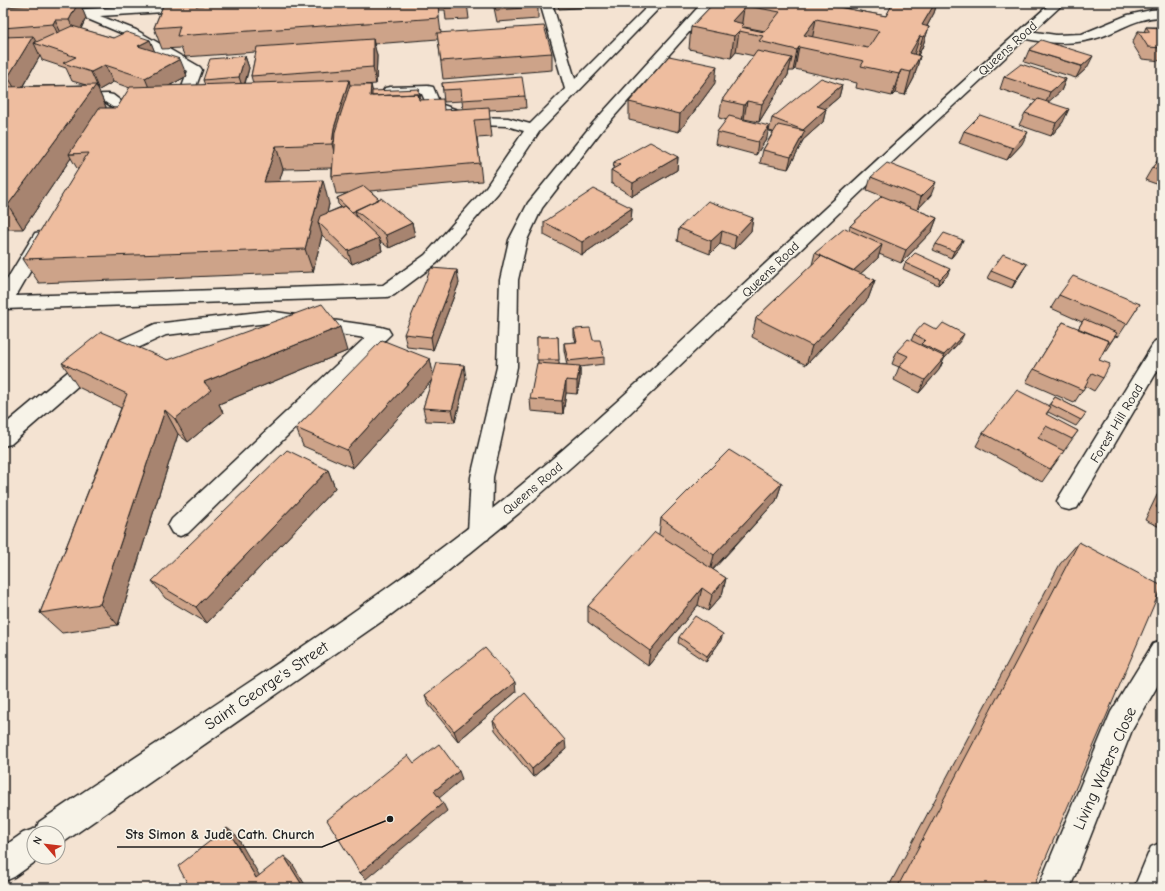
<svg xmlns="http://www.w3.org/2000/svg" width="1165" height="891" font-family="'Comic Neue',sans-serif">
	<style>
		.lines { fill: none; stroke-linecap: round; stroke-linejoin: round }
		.minor-casing { stroke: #1c1c1c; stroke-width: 3 }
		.major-casing { stroke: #1c1c1c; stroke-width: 3 }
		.minor { fill: #f7f3e8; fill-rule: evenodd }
		.major { fill: #f7f3e8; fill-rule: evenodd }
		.wall { fill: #cda389; stroke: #1c1c1c; fill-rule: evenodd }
		.shaded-wall { fill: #a7846f; stroke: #1c1c1c }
		.building { fill: #eebd9f; stroke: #1c1c1c; fill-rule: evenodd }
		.labels { text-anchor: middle; stroke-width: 3; stroke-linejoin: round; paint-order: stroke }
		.street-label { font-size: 13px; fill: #1c1c1c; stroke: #f7f3e8 }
		.near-street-label { font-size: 16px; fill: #1c1c1c; stroke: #f7f3e8 }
		.leader { fill: none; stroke: #1c1c1c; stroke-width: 1.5 }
		.callout-dot { fill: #1c1c1c; stroke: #f7f3e8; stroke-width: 1.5 }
		.callout-label { font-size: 14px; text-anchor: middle; font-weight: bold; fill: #1c1c1c; stroke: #f7f3e8; stroke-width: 3; stroke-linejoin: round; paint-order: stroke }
	</style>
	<rect width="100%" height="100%" fill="#f4e3d2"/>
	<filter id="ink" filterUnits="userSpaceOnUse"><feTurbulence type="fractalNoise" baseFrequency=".025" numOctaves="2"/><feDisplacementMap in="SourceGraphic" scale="8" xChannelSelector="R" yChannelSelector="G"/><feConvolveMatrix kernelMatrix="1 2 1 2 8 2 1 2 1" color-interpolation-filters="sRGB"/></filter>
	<g filter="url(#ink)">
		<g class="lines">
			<g class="minor-casing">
				<path id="minor" d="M186,3H250L244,7L100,16L136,30L200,67L202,70L191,100L189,103H179L177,100L188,71L128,36L83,17L3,22V14Z
					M540,3H552L575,79L651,3H664L539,132L498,193L437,263L394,295L387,297L3,309V286L35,233L41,232L47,233L50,237L16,296L383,285L425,255L486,187L524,131L507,126L477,125L429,110L422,94L390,95L385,94L383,91L385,88L390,87L428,86L433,87L440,104L478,117L508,118L530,124L565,89Z
					M702,3H715L603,129L542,208L527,240L518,280L517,367L493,477L492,532L488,539L480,542L472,539L468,532L471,477L497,367L500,280L509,240L528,203L593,123Z
					M1162,9V17C1139,17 1124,28 1103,36C1075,46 1046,44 1018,37L1016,34L1022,30L1056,35L1082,34L1128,15L1151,10Z
					M108,94L113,95L126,105L124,108H114L105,102L73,103L68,102L66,99L68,96L73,95Z
					M268,311L381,327L388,329L391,334L188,533L180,536L172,533L168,526L172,519L365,338L268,323L166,335L103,364L11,444L3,446V426L89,354L155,324Z
					M1162,339V363L1077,508L1069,510L1061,508L1057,501L1061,494L1155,341Z
					M1162,641V678L1132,730L1070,888H1038L1111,712L1153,644Z
					M1162,842V888H1134L1151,847Z"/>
			</g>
			<g class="major-casing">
				<path id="major" d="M1051,3H1064L889,165L606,436L519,513L438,579L385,619L61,844L58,845V833H34V857H42L14,877L3,882V847L23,833L34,829H36L39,822C194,716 356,619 502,501C583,435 660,362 736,291C840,194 944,97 1051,3Z"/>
			</g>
			<use href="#minor" class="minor"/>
			<use href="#major" class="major"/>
		</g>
		<path class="wall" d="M3,3H111L80,5L86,18L81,29L113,38L150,40L154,51L187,76L169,86L205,85L203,80L245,56L249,68L245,84L253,83L251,76L256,52L185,57L181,48L162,49L154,28L164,3H200L201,5H203L204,3H467L469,19L446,20L445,10H438L441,33L552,53V70L443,79L438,39L374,44L377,56L376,84L363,85H371L372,91L421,100L445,110L463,109L462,101L444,102L442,83L525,96L526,108L489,110L492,137L477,138L482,181L370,191L379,199L412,223L415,236L389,248L380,241L382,251L352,264L322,235L313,272L39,283L23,259L78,170L71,158L23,229H3ZM40,56L42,60L66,68L72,81L86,85L23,86ZM113,82L130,88L117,108H106V107L98,89L99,90ZM332,168V176L336,194L348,193L337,198L338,204L341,207L327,213L329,204L279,182L283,169Z
			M493,3H537L538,7V19L497,22Z
			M557,3H613V6L559,9Z
			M711,3H937L934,13L927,26L929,27L922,48L918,55L920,56L914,78L905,95L895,93L892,96L856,88L857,83L795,69L793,71H789L788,75L759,122L744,119V120L767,138L756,155L715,144L717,132L727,120L719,118L722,100L754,56L736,52L731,58L689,49L691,27L710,7ZM893,4L886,16L843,8L862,7ZM744,27L765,31L764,32L744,28Z
			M1161,23H1162V61L1142,59L1132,43L1138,31L1144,32L1146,27H1159Z
			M1029,50L1087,68L1076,78L1024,62Z
			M1004,77L1066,79L1061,91L1047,102L1063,122L1051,136L1019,125L1025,113L1036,101L1000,89Z
			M715,83L679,132L629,120V102Z
			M842,85L839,97L825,109H826L823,122L803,140L802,143L788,169L760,163L763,150L773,132L769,131L772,118Z
			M964,131L1022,144L1007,160L959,143Z
			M1162,155V186L1145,180L1152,168Z
			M678,157L677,170L632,196L611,183V170L613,169L614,162Z
			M871,177L931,195L917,210L937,218L932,231L901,263L879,254L878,258L860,274L875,280L868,299L806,365L752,337L756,318L812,265L815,253L849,230L850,226L882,196L867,190Z
			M632,208L631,221L582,255L544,235V222Z
			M753,218L751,231L734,249L720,244L710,254L677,241L679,228Z
			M936,244L960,247L951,258L933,250Z
			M905,263L947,276L938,285L903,269Z
			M1023,270L1012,288L987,278L991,271Z
			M459,283L433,350L407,347L404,334Z
			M1059,295L1140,304L1118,337L1115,336L1106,350H1104L1099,360L1103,378L1094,391L1085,386L1074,403L1026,382L1063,322L1078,329L1082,322L1051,308Z
			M574,329L593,340L604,357V364L580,367V379L577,394L566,393L563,414L531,411L530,399L538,363L537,337H558L559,364L567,365L564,350V343L576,342L574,336Z
			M937,330L961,340L944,359L939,370L919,393L894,380L899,367L892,364L897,351L911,341L914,334Z
			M347,351L219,404L223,413L188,442L178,434L118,625L62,633L40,613L121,408L78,387L62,363L168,360Z
			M430,359L433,375L466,378L455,422L426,421L423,408L432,380L353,468L303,446L296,428Z
			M1055,397L1086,413L1076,426L1048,412L1046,415L1078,431L1042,482L976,446L983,433L1049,405Z
			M328,470L335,488L207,623L165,598L152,581Z
			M782,483L776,501L713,570L726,578L722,595L708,611L698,605L648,666L588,622V606L659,534L661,518Z
			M1162,489V528L1145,520L1157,495Z
			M1079,542L1033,888H888L1060,564Z
			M679,637L721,640L706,662L678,643Z
			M516,692L458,741L429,705L425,695Z
			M493,721L566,749L533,777L495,730Z"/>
		<path class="shaded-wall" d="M78,3H80L86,18L77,36L69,20Z
			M197,3H200L204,15L196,6Z
			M833,3H836L832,18L829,21Z
			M935,3H937L934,13L921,37L920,36L913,58L910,53L922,25Z
			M744,8L741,29L739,31L736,52L731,58L734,36L732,21Z
			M816,19L812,40L804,35Z
			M55,20L63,37L61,41L53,24Z
			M929,27L922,48L916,59L923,37Z
			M33,36L37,44L34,43L40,56L18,94L8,77Z
			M373,39L377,56L376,84L373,67Z
			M150,40L157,57L138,46Z
			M799,47L795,69L793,71L797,50Z
			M245,56L249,68L243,89L239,77Z
			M920,56L914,78L905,95L911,72Z
			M1093,56L1087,68L1076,78L1082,66Z
			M792,58L788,75L759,122L762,104Z
			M180,59L187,76L152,95L145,78Z
			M105,65L113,82L99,90L91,72Z
			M717,66L715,83L679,132L680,114Z
			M901,70L895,93L892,96L899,74Z
			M1066,79L1061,91L1045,105L1050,92Z
			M349,80L354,103L338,168L332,144L334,128Z
			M96,85L106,107L75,154H69L71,158L23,229L8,205Z
			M371,85L375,101L370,96Z
			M842,85L839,97L814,118L817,106Z
			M419,89L421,101L418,99Z
			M747,101L744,119L742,123L744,105Z
			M826,109L823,122L803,140L802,143L788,169L791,157L802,137L803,130Z
			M1069,109L1063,122L1051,136L1056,123Z
			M769,126L767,138L756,155L758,142Z
			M1028,132L1022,144L1007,160L1013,148Z
			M276,146L283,169L272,206L264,182Z
			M678,157L677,170L632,196L633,183Z
			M323,180L329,204L324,227L318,222L322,235L313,272L305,249Z
			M936,182L931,195L917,210L921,197Z
			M632,208L631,221L582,255V242Z
			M355,210L357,217L353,218L352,212Z
			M753,218L751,231L734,249L736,236Z
			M937,218L932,231L901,263L906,250Z
			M412,223L415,236L389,248L386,235Z
			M722,231L720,244L710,254L711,241Z
			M379,238L382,251L352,264L348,251Z
			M963,240L960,247L951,258L954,251Z
			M882,245L878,258L849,284L853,271Z
			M1027,264L1023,270L1012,288L1015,281Z
			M950,269L947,276L938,285L940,279Z
			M457,270L459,283L433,350L431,337Z
			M875,280L868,299L806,365L812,346Z
			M340,327L347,351L219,404L223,413L188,442L175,419L204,382Z
			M964,334L961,340L944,359L939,370L919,393L925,380L941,361L944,355Z
			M430,359L434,378L353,468L347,450Z
			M464,365L466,378L455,422L452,410Z
			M580,366V379L577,394V381Z
			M566,380V393L563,414L562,401Z
			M165,410L178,434L118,625L100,604Z
			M328,470L335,488L207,623L196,607Z
			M782,483L776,501L710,572L714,555Z
			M726,578L722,595L708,611L712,595Z
			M702,588L698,605L648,666L650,651Z
			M723,634L721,640L706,662L707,656Z
			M515,682L516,692L458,741L454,731Z
			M565,740L566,749L533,777L532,769Z
			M459,771L462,779L438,799L434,791Z
			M443,803L447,811L366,879L360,873Z
			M227,828L236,835L265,885L256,878Z
			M284,856L292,863L307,888H304Z"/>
		<path class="building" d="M60,3H78L69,20H55L53,24L3,28V7Z
			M164,3H197L196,6L237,3H438L439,18L177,36L180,26L154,28Z
			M204,3H237L203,5Z
			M445,3H467L468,7L445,8Z
			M494,3H537L538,7L496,10Z
			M714,3H721L744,8L732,21L744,24L741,27L764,32L780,12L731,3H822V4L886,16L893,3H935L922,25L929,27L923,37L920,36L910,53L920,56L911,72L901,70L899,74L861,66L864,61L799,47L797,50L759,41L763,36L739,31L734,36L691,27ZM816,19L879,31L868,48L804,35Z
			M72,26L113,38L126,32L150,40L138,46L180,59L145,78L105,65L91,72L63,63L76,57L34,43Z
			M544,26L552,53L441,61L437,33Z
			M1146,27L1162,28V48L1148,47L1138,31L1150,32Z
			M33,36L8,77H3V37Z
			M373,39V67L251,76L257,47Z
			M1041,40L1093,56L1082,66L1029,50Z
			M757,51L792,58L762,104L747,101L744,105L722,100Z
			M245,56L239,77L203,80L210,59Z
			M669,56L717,66L680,114L629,102Z
			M1021,64L1066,79L1050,92L1004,77Z
			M522,77L525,96L462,100L461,89L443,90L442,83Z
			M821,78L842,85L817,106L826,109L803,130L772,118Z
			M349,80L334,128L332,144L276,146L264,182L323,180L305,249L23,259L88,153L69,154L99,108H117L130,87Z
			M96,85L8,205H3V87Z
			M350,85H371L370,96L418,94L419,100L443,99L444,110L489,107L490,119L474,120L480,163L332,176L335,132Z
			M419,89V98L418,94L372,96V91Z
			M1038,99L1069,109L1056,123L1025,113Z
			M980,115L1028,132L1013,148L964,131Z
			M729,116L769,126L758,142L717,132Z
			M778,125L805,131L791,157L763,150Z
			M650,142L678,157L633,183L611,170L620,165L614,162Z
			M1162,155V171L1152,168Z
			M887,163L936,182L921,197L871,177Z
			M364,186L379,199L352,212L337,198Z
			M594,189L632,208L582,242L544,222Z
			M882,196L937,218L906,250L850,226Z
			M381,198L412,223L386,235L355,210Z
			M708,201L753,218L736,236L722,231L711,241L679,228Z
			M345,206L379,238L348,251L318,222L320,216Z
			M845,228L882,245L853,271L815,253Z
			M944,233L963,240L954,251L936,244Z
			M915,253L950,269L940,279L905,263Z
			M1003,254L1027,264L1015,281L991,271Z
			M821,256L875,280L812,346L756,318Z
			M431,268L457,270L431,337L404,334Z
			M1073,276L1140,304L1127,324L1059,295Z
			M322,304L340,327L204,382L211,390L175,419L165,410L100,604L40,613L127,394L62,363L101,332L168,360Z
			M1084,319L1117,333L1110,343H1108L1109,341L1078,329Z
			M1063,322L1109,341L1099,360L1110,364L1103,378L1092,373L1083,390L1034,369Z
			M924,323L937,330L943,323L964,334L944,355L921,344L925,340L914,334Z
			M590,328L593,340H600L604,357L568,361L564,343L577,342L574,329Z
			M537,337H558L559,360H537Z
			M908,339L945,357L925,380L899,367L908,356L897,351Z
			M382,340L430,359L347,450L296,428Z
			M437,363L464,365L452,410L423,408Z
			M537,363L580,366L577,381L566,380L562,401L530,399Z
			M1017,390L1051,407L1046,414L1078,431L1072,439L1046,426L1038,438L1064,451L1050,469L983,433Z
			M1055,397L1086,413L1081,420L1050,404Z
			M287,450L328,470L196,607L152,581Z
			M729,450L782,483L714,555L661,518Z
			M1162,495V510L1156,507Z
			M655,532L726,578L712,595L702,588L650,651L588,606Z
			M1079,542L1162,586L1033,888H897Z
			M695,616L723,634L707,656L679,637Z
			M485,648L515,682L454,731L425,695Z
			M525,693L565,740L532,769L493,721Z
			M439,744L459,771L434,791L443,803L360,873L327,820L408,755L414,763Z
			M227,828L256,878L284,856L304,888H190L178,866Z"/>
	</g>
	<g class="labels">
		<g class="street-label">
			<text transform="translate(1007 48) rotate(-42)" y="5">Queens Road</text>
			<text transform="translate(770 269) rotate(-44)" y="5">Queens Road</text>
			<text transform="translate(1116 423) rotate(-59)" y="5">Forest Hill Road</text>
			<text transform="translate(532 488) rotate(-40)" y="5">Queens Road</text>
		</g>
		<g class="near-street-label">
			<text transform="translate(266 685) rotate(-34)" y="6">Saint George's Street</text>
			<text transform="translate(1104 768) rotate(-66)" y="6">Living Waters Close</text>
		</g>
	</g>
	<path class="leader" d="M390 819L322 847H117"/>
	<circle class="callout-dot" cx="390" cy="819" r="4"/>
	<g class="callout-label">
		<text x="220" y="839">Sts Simon &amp; Jude Cath. Church</text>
	</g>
	<rect width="1165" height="891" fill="none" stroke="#f7f3e8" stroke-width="16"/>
	<rect x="8" y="8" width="1149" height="875" fill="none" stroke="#1c1c1c" stroke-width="1.5" filter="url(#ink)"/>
	<g transform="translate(46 845) rotate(298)"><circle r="19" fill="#f7f3e8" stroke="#9f9d96"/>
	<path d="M0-3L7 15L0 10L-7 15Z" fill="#c8321e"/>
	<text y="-6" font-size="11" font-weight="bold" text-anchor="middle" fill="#1c1c1c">N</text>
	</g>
</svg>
